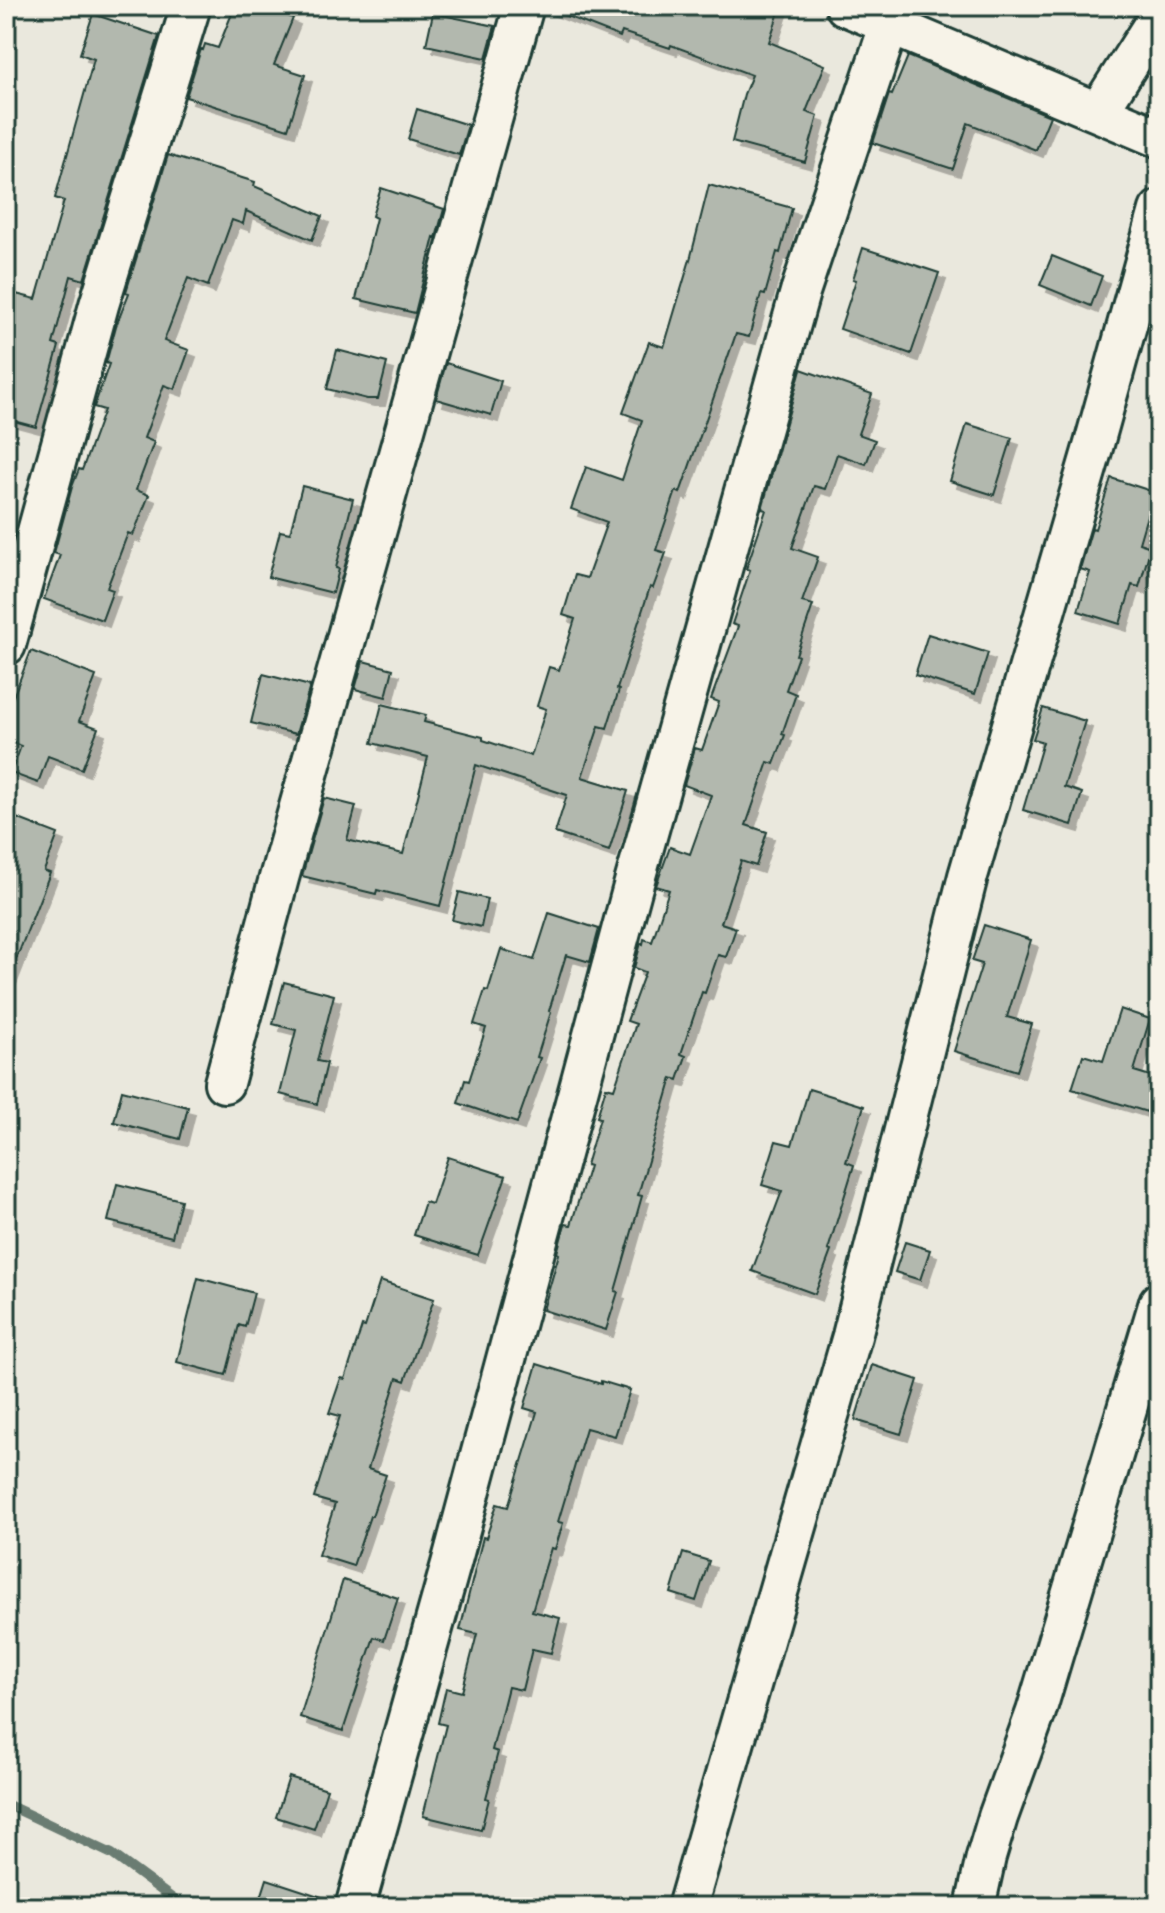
<svg xmlns="http://www.w3.org/2000/svg" width="1165" height="1913" font-family="'Patrick Hand',sans-serif">
	<style>
		.lines { fill: none; stroke-linecap: round; stroke-linejoin: round }
		.stream { stroke: #6a7c72; stroke-width: 10 }
		.building { fill: #b2b8ae; stroke: #1f3d34; stroke-width: 2; filter: url(#shadow) }
		.street-casing { stroke: #1f3d34; stroke-width: 44 }
		.street { stroke: #f7f3e8; stroke-width: 38 }
	</style>
	<defs>
		<filter id="shadow"><feDropShadow dx="7" dy="7" stdDeviation="0" flood-color="#0004"/></filter>
	</defs>
	<rect width="100%" height="100%" fill="#eae8dd"/>
	<filter id="ink" filterUnits="userSpaceOnUse"><feTurbulence type="fractalNoise" baseFrequency=".0125" numOctaves="2"/><feDisplacementMap in="SourceGraphic" scale="16" xChannelSelector="R" yChannelSelector="G"/><feConvolveMatrix kernelMatrix="1 2 1 2 8 2 1 2 1" color-interpolation-filters="sRGB"/></filter>
	<g filter="url(#ink)">
		<g class="lines">
			<path class="stream" d="M6,1804L112,1854L184,1907"/>
		</g>
		<path class="building" d="M235,6H265L293,18L274,65L305,75L288,129L186,97L201,49L203,50L205,44L218,48Z
			M546,6H781L769,42L825,65L806,112L818,116L805,162L732,142L744,94L752,75L671,45L670,48L622,32L620,37L546,8Z
			M433,13L495,26L486,58L426,45Z
			M93,14L159,36L84,280L71,276L53,344L59,346L36,427L6,419V314L12,293L36,299L64,201L55,198L94,59L80,54Z
			M908,56L1050,116L1036,150L968,123L953,169L873,143L889,94L892,95Z
			M417,109L468,125L459,155L408,139Z
			M168,155L255,182L254,186L322,216L312,240L246,211L243,224L232,220L208,286L188,278L164,341L189,350L175,389L164,385L144,438L154,442L136,490L149,495L133,535L128,533L107,588L113,590L102,620L44,599L60,555L54,553L72,487L79,469L82,470L104,410L94,407L109,364L106,363L116,326L129,293L126,292Z
			M709,185L792,208L780,253L777,252L765,295L761,294L749,337L736,334L680,493L676,491L656,550L666,553L653,588L650,587L617,689L619,690L607,728L599,726L582,777L628,791L609,851L555,833L567,795L476,765L440,906L377,890L376,894L302,876L324,798L356,806L347,840L403,854L428,757L372,743L382,704L426,715L424,722L483,737V740L531,756L546,709L537,706L549,667L559,670L575,619L563,615L575,575L587,578L607,522L571,509L586,467L622,480L642,420L623,413L649,342L664,347L691,256Z
			M381,188L444,209L436,238L434,237L415,313L356,299L376,218L372,216Z
			M863,248L939,273L911,354L840,329L856,280L853,279Z
			M1052,256L1102,276L1091,306L1040,285Z
			M337,350L387,363L378,399H367L327,389Z
			M446,363L501,381L491,415L436,399Z
			M801,369L872,394L858,434L875,440L866,464L837,454L825,489L814,486L792,548L818,557L802,602L813,605L796,655L798,656L786,690L796,694L782,734L785,735L774,764L768,762L746,825L767,832L756,866L741,861L721,923L736,928L726,957L718,955L705,993L702,992L681,1054L686,1056L678,1080L672,1078L638,1195L642,1196L615,1291L618,1292L606,1330L543,1310L559,1254L557,1253L565,1224L571,1225L589,1166L586,1165L600,1118L597,1117L606,1087L614,1089L636,1024L627,1021L645,972L634,968L641,943L643,944L644,939L652,942L669,890L656,886L670,847L690,854L711,795L684,785L695,748L702,750L719,702L711,699L738,626L732,624L750,570L746,569L766,510L762,509Z
			M967,424L1012,438L994,495L950,481Z
			M1111,478L1154,492L1139,543L1151,547L1139,587L1132,585L1120,624L1078,611L1090,572L1080,569L1092,528L1095,529Z
			M302,486L353,499L336,568L339,569L333,593L268,577L280,531L290,533Z
			M928,634L988,653L975,694L915,675Z
			M31,651L96,676L79,721L98,728L82,769L48,756L38,783L11,773L21,746L6,740V715Z
			M363,661L393,669L386,697L355,689Z
			M263,674L310,686L296,734L251,723Z
			M1043,708L1085,721L1064,787L1082,793L1072,825L1023,810L1043,742L1033,739Z
			M6,814L58,834L44,871L50,873L8,980H6Z
			M459,892L487,899L481,927L452,920Z
			M549,913L599,929L590,962L566,955L549,1011L551,1012L537,1057L540,1058L517,1123L458,1103L465,1080L469,1081L486,1028L474,1024L485,990L488,991L501,949L534,960Z
			M984,925L1031,940L1007,1017L1032,1024L1017,1071L954,1051L982,964L972,961Z
			M284,982L334,995L317,1061L327,1063L317,1104L280,1094L296,1030L273,1024Z
			M1120,1009L1150,1019L1134,1071L1157,1078L1147,1112L1072,1089L1083,1055L1103,1061Z
			M809,1089L864,1106L846,1162L854,1165L828,1250L831,1251L815,1294L752,1271L782,1191L762,1185L776,1141L792,1145Z
			M122,1090L188,1107L180,1139L114,1122Z
			M448,1157L506,1176L478,1255L414,1235L425,1202L432,1204Z
			M117,1184L181,1200L172,1237L108,1221Z
			M905,1242L930,1250L920,1280L895,1272Z
			M198,1278L254,1293L245,1327L239,1325L226,1375L177,1362Z
			M380,1281L434,1299L405,1381L397,1378L368,1469L386,1475L372,1516H370L353,1566L318,1555L335,1504L314,1498L340,1416L329,1413L341,1378L345,1379L362,1326L365,1327Z
			M537,1364L601,1384V1381L630,1390L615,1436L586,1428L558,1522L563,1523L555,1549L551,1548L532,1611L560,1618L551,1653L532,1649L522,1690L508,1687L492,1750L498,1752L486,1798L489,1799L481,1830L423,1816L446,1725L438,1723L446,1688L462,1692L477,1634L460,1630L483,1537L486,1538L497,1504L508,1507L537,1412L524,1408Z
			M872,1365L918,1380L901,1434L855,1420Z
			M683,1553L709,1561L696,1601L671,1593Z
			M343,1580L398,1598L384,1640L374,1637L343,1731L300,1717Z
			M289,1777L327,1789L314,1829L276,1817Z
			M267,1879L334,1901V1907H258Z"/>
		<g class="lines">
			<g class="street-casing">
				<path id="street" d="M845,6L1159,138
					M1098,112L1159,16
					M6,645L99,305L191,6
					M224,1083L279,878L524,6
					M355,1907L451,1564L632,890L800,292L889,26L901,6
					M687,1907L852,1336L968,876L1094,444L1159,210
					M975,1907L986,1857L998,1817L1036,1712L1159,1302"/>
			</g>
			<use href="#street" class="street"/>
		</g>
	</g>
	<rect width="1165" height="1913" fill="none" stroke="#f7f3e8" stroke-width="32"/>
	<rect x="16" y="16" width="1133" height="1881" fill="none" stroke="#1f3d34" stroke-width="3" filter="url(#ink)"/>
</svg>
